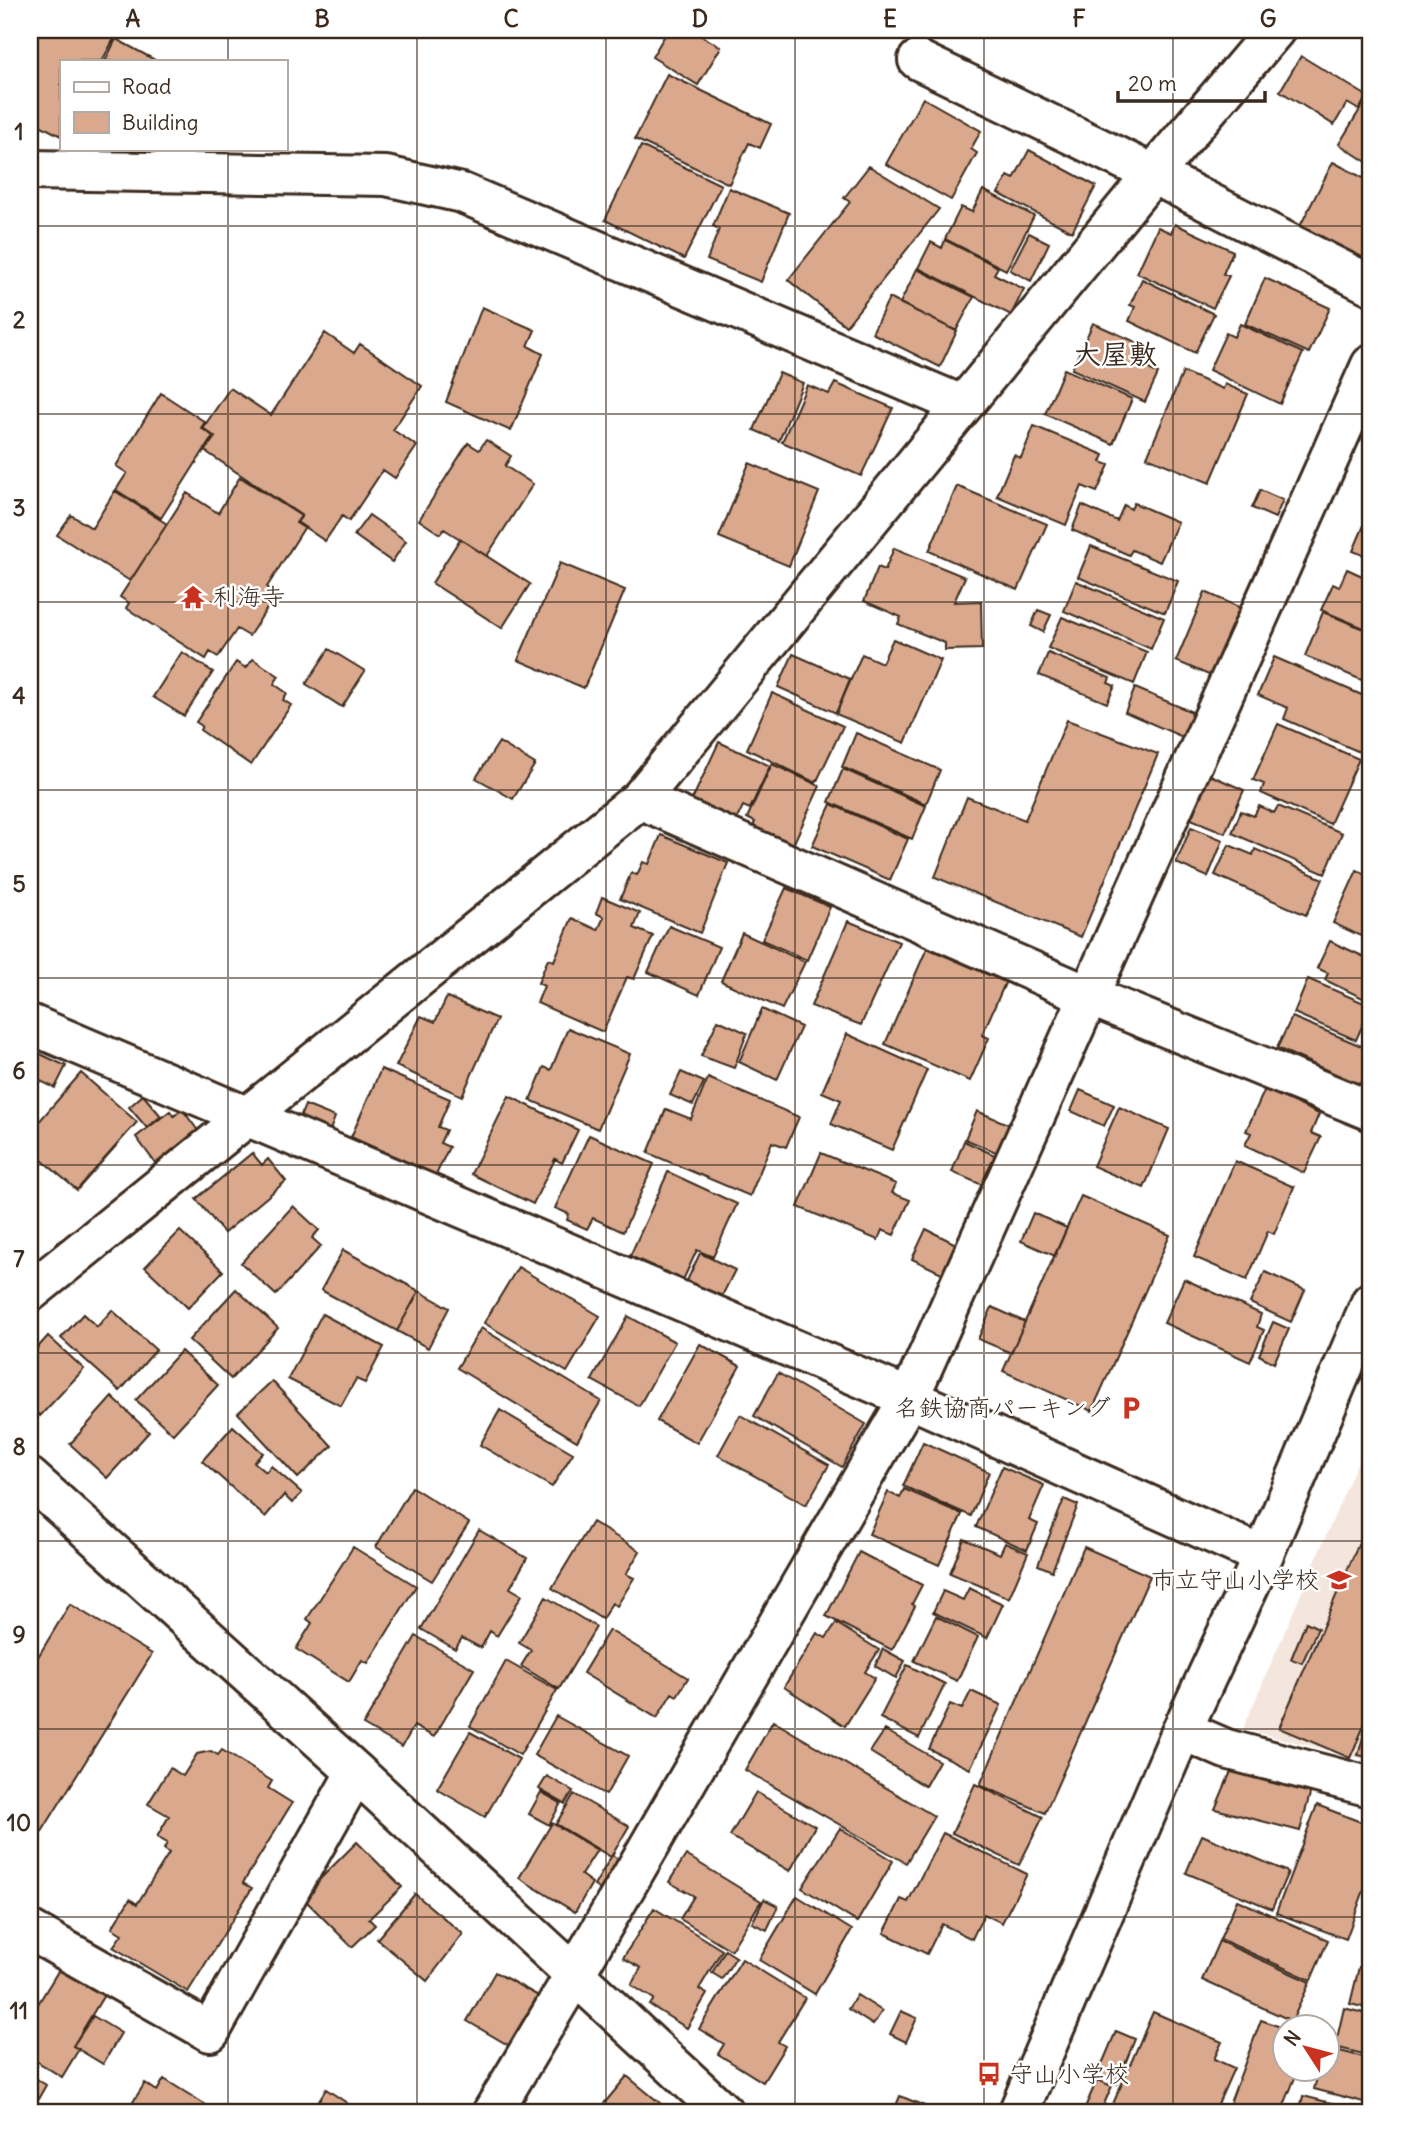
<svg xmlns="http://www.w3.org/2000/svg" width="1401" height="2143" font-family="Delius,'Klee One',sans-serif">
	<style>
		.built { fill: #f4e5dd }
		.building { fill: #daa98d; stroke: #3b2a1e; stroke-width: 2 }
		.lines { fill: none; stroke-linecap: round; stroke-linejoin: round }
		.minor-casing { stroke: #3b2a1e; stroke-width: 44 }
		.minor { stroke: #fff; stroke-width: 38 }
		.grid { fill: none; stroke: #3b2a1e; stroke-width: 2; stroke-opacity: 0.55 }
		.labels { text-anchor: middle; stroke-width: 5; stroke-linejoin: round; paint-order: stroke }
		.poi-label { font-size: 24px; fill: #3b2a1e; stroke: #fff; text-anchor: start }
		.quarter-label { font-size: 28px; font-weight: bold; fill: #3b2a1e; stroke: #fff }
		.neatline { fill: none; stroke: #3b2a1e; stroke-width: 2.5 }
		.grid-label { font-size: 23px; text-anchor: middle; font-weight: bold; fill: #3b2a1e }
	</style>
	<rect width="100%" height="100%" fill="#fff"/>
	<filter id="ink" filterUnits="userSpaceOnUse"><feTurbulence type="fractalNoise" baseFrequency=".0143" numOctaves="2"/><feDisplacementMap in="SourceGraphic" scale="14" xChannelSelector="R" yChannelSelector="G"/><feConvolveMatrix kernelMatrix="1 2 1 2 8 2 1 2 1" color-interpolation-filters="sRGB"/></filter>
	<g filter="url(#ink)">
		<path class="built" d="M1371,1431V1761L1243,1729Z"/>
		<path class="building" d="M30,30H100L115,37L102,61H61V136L30,120Z
			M668,30H691L721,47L698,85L652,57Z
			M116,39L155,60L154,61H105Z
			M1301,56L1367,96L1359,110L1347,103L1334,125L1280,91Z
			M667,74L771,124L760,148L749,143L729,184L635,139Z
			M923,98L981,131L971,149L977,153L951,200L886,164Z
			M1364,103L1371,108V165L1339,144Z
			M641,146L721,185L684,259L605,220Z
			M1029,150L1096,186L1072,232L998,193L1008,176L1014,179Z
			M1333,162L1371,182V265L1299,228Z
			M869,166L939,209L846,326L788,280L850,202L844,198Z
			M729,188L789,213L761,282L707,260L719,229L713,226Z
			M983,190L1034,216L1006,270L945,239L961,207L972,212Z
			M1175,224L1233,251L1223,274L1229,276L1213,308L1137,273L1158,227L1171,233Z
			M1029,233L1049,243L1031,281L1010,270Z
			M945,240L998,267L994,274L1024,289L1011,315L918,268L931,242L942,248Z
			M917,269L974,297L956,331L900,303Z
			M1265,278L1330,308L1309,353L1245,324Z
			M1142,279L1214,314L1195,353L1129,321L1135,307L1130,305Z
			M889,298L957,331L940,367L872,333Z
			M482,307L535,330L528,346L543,354L511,431L446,402Z
			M1093,323L1156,351L1149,369L1158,374L1145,402L1072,369Z
			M1240,324L1303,353L1280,404L1209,370L1226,333L1234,337Z
			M325,333L354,353L360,344L422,386L393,430L417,446L395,478L383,470L349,521L342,516L325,541L297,522L302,516L205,451L215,437L203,428L230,388L271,415Z
			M1064,369L1132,399L1113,444L1045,414Z
			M1183,372L1223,389L1225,384L1248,394L1210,483L1147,457Z
			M779,373L803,383L779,441L754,430Z
			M835,383L893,408L861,476L782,442L807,385L829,394Z
			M161,393L205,422L201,428L213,436L161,518L116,490L127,473L116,466Z
			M1371,410V434L1363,430Z
			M1034,426L1104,455L1101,462L1109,465L1097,492L1082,486L1066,525L997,496L1014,455L1021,458Z
			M486,440L511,456L505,466L533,484L487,556L444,529L440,534L419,520L468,443L479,450Z
			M749,463L819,492L789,566L719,537Z
			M240,477L301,516L296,523L304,528L267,587L277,593L249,636L237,629L218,657L210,652L206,659L126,608L129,603L120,597L187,493L218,513Z
			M957,486L1047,524L1018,590L929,551Z
			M1260,490L1283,500L1275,518L1252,508Z
			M115,491L167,524L130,581L57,535L71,515L92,528Z
			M1134,503L1178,522L1160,562L1132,550L1129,555L1072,530L1082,505L1117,521L1124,505L1131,509Z
			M1371,509V558L1353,551Z
			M369,515L406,541L392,562L354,535Z
			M460,539L530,584L502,628L432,583Z
			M1091,546L1178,581L1165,613L1078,577Z
			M894,548L965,577L954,602L981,601L982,649L945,650V643L898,624L901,617L864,601L878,567L885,570Z
			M560,563L625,590L584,688L518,660Z
			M1347,569L1371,580V631L1321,610L1333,584L1339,587Z
			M1076,581L1164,618L1151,649L1064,611Z
			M1205,592L1241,608L1211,676L1176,661Z
			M1038,610L1051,615L1043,632L1031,626Z
			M1323,612L1371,632V684L1305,656Z
			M1062,617L1147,652L1134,684L1048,648Z
			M893,639L941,660L905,743L836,714L862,654L882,663Z
			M329,649L365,671L342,707L306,684Z
			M182,652L213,672L184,716L153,697Z
			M1048,653L1110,678L1108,683L1115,686L1107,703L1039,675Z
			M793,654L850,679L836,713L778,687Z
			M1274,657L1371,699V757L1284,719L1288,708L1258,695Z
			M253,659L279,676L274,684L287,693L283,700L291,705L251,765L200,730L202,726L196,722L236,662L246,668Z
			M1135,688L1197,714L1187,739L1125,712Z
			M772,693L843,726L816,783L747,749Z
			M1067,720L1158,754L1081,937L935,877L967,797L1025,820Z
			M1278,724L1359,759L1330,824L1261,793L1264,784L1253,780Z
			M856,733L940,770L926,804L842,767Z
			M499,742L535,764L513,799L476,778Z
			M719,742L770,766L750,809L743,806L735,823L691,802Z
			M772,764L820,786L792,847L752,829L755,822L747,818Z
			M843,769L926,806L912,839L829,802Z
			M1210,775L1244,790L1225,833L1191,819Z
			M831,804L908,839L890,880L812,846Z
			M1259,806L1274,813L1278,806L1342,833L1325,874L1232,833L1241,811L1254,816Z
			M1191,827L1223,840L1208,877L1176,863Z
			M661,835L728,863L700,933L620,899L631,873L637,875L643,862L649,864Z
			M1229,845L1253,855L1255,849L1323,879L1306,915L1215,875Z
			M1357,870L1371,877V941L1333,923Z
			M786,888L830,907L807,960L762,940Z
			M602,897L640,913L634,928L653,936L634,979L627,977L603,1032L537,1003L544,986L538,983L548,959L554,961L572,918L598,930L604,917L596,913Z
			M848,921L899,942L861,1025L811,1006Z
			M669,926L719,947L699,995L648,972Z
			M742,933L805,962L782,1009L721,981Z
			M1330,941L1371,960V1002L1325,980L1328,973L1317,968Z
			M927,948L1006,981L982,1035L989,1038L970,1081L885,1044Z
			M1308,979L1371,1006L1356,1040L1294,1013Z
			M447,997L497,1019L462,1096L396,1066L421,1016L435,1022Z
			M762,1009L801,1027L777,1080L739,1062Z
			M1292,1017L1371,1050V1060L1360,1085L1277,1048Z
			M718,1020L747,1033L734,1068L701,1056Z
			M568,1028L630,1054L598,1129L530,1100L544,1067L551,1070Z
			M847,1034L927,1070L892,1150L831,1124L841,1100L822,1092Z
			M38,1053L66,1066L55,1088L30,1076Z
			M381,1069L450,1099L438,1127L446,1130L440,1143L449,1147L436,1175L351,1137Z
			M681,1072L704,1082L693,1105L670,1095Z
			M81,1073L137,1122L77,1190L30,1150V1132Z
			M708,1078L799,1117L786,1147L772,1142L750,1196L648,1153L666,1109L691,1119Z
			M1265,1089L1319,1114L1311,1133L1321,1137L1304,1173L1245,1145L1251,1133L1246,1131Z
			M1080,1090L1114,1105L1104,1126L1071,1111Z
			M143,1095L161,1116L147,1128L129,1107Z
			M509,1096L578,1130L562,1163L555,1159L533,1204L471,1174Z
			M305,1105L335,1117L329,1133L299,1120Z
			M1119,1107L1169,1129L1144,1188L1093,1166Z
			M182,1109L199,1132L156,1164L136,1137L170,1111L174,1116Z
			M977,1111L1015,1127L1003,1155L965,1139Z
			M589,1135L654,1164L623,1232L593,1218L587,1229L567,1220L569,1214L555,1208Z
			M964,1141L1001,1158L989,1188L952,1172Z
			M252,1153L262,1165L268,1159L286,1181L224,1233L196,1199Z
			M821,1153L896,1184L892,1193L910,1200L894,1235L882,1230L878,1240L798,1207Z
			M1235,1161L1294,1187L1274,1234L1268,1231L1247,1280L1194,1257Z
			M668,1172L737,1204L713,1257L697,1250L683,1280L630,1256Z
			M1081,1196L1170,1235L1092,1411L1003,1371Z
			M293,1206L319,1230L312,1238L321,1246L276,1295L241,1263Z
			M1033,1213L1067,1228L1055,1256L1021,1241Z
			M926,1229L964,1248L950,1277L912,1259Z
			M180,1231L223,1271L188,1308L145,1267Z
			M343,1250L419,1291L397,1331L321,1290Z
			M700,1253L735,1270L719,1302L685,1285Z
			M518,1267L600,1316L567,1372L484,1323Z
			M1265,1272L1305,1290L1291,1322L1250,1303Z
			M1184,1279L1261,1314L1257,1327L1264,1330L1250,1362L1164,1323Z
			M236,1289L278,1328L231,1379L189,1340Z
			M419,1291L449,1308L428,1348L397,1331Z
			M992,1307L1025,1322L1011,1353L978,1339Z
			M112,1310L156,1350L120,1391L61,1338L83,1314L97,1327Z
			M322,1314L384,1347L365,1383L356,1379L341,1406L288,1379Z
			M628,1316L675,1342L639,1406L592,1380Z
			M1273,1322L1289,1329L1274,1363L1259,1355Z
			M481,1328L601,1401L577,1441L457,1368Z
			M48,1336L84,1369L40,1416L30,1406V1356Z
			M700,1344L740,1366L697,1443L657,1421Z
			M181,1351L218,1385L173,1434L136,1400Z
			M778,1373L866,1424L842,1467L754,1416Z
			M272,1381L332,1446L298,1478L238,1413Z
			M112,1397L149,1432L107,1478L70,1444Z
			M500,1410L573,1453L552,1487L480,1445Z
			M740,1415L829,1465L806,1505L718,1455Z
			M233,1426L263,1453L254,1462L266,1472L271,1466L302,1493L292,1503L284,1495L265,1517L202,1461Z
			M923,1442L989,1472L971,1516L903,1486Z
			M1002,1467L1044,1485L1029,1520L1038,1524L1027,1550L976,1527Z
			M412,1487L469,1523L432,1581L376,1547Z
			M904,1489L962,1514L939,1565L869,1534L888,1492L900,1498Z
			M1064,1499L1078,1505L1052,1571L1038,1565Z
			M1371,1515V1710L1350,1758L1279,1728Z
			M592,1522L640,1551L626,1574L634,1578L617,1606L612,1603L602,1619L552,1588Z
			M479,1530L527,1558L510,1588L522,1595L497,1636L490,1631L481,1648L462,1638L455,1649L421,1629Z
			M964,1539L1000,1554L1005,1543L1028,1553L1009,1598L950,1573Z
			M353,1547L416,1586L368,1663L362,1660L349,1682L296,1649L312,1623L307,1619Z
			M1084,1547L1150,1576L1045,1813L980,1785Z
			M859,1552L922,1585L912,1604L915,1606L892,1650L826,1616Z
			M969,1588L1003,1604L987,1638L933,1612L943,1591L963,1600Z
			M546,1597L596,1627L559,1689L521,1666L531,1650L519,1643Z
			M70,1604L152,1654L30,1851V1670Z
			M936,1616L978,1637L957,1681L914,1661Z
			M1306,1622L1318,1628L1302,1663L1291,1659Z
			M836,1623L879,1650L865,1672L875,1678L845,1726L784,1687L817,1633L826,1638Z
			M609,1630L688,1678L677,1696L672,1693L657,1718L583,1673Z
			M416,1636L474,1669L434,1737L414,1726L402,1747L363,1725Z
			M883,1649L905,1661L896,1678L875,1666Z
			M506,1661L557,1690L520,1755L470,1726Z
			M907,1665L945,1684L919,1738L880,1718Z
			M971,1691L1001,1705L970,1769L929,1749L950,1704L962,1709Z
			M556,1716L628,1756L606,1795L534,1755Z
			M773,1721L934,1816L906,1863L745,1770Z
			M885,1730L939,1761L925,1786L870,1752Z
			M470,1732L519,1759L485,1817L437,1789Z
			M1364,1734L1371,1736V1758L1358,1755Z
			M222,1750L272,1781L268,1788L292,1803L243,1883L252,1888L188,1992L113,1947L122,1934L112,1928L130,1899L137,1904L169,1853L164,1849L167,1843L157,1837L169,1816L148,1804L170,1768L183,1776L197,1754L211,1751L218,1755Z
			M1232,1769L1311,1790L1300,1831L1215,1809Z
			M547,1776L573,1791L565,1804L539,1789Z
			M975,1784L1043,1817L1019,1865L952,1833Z
			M541,1792L561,1803L549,1825L529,1814Z
			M756,1792L815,1826L790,1871L730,1836Z
			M574,1794L629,1826L611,1857L556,1824Z
			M1317,1805L1371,1826V1871L1346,1939L1276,1913Z
			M552,1823L597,1850L581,1875L592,1883L575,1912L519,1878Z
			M840,1828L893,1861L857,1922L802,1888Z
			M943,1833L1027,1874L1002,1923L984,1914L972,1939L942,1924L927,1954L884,1933L901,1899L908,1902Z
			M1202,1835L1288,1872L1272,1909L1186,1873Z
			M357,1842L402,1887L369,1919L375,1925L352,1947L302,1897Z
			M612,1855L630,1866L612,1897L594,1886Z
			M686,1855L761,1901L731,1950L680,1919L694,1896L669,1882Z
			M415,1894L463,1934L427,1981L377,1939Z
			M797,1896L852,1930L815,1994L759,1960Z
			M764,1899L778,1906L767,1930L752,1923Z
			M1237,1900L1328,1940L1311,1980L1220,1939Z
			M654,1908L722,1950L699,1989L707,1994L687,2028L650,2005L654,1999L631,1985L641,1968L623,1958Z
			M1219,1941L1310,1982L1292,2021L1202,1980Z
			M725,1950L736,1957L722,1979L712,1973Z
			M742,1959L805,1998L778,2042L785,2046L763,2082L718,2054L724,2044L699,2029Z
			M1359,1967L1371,1970V2009L1350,2004Z
			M60,1968L104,1995L73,2046L79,2049L62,2077L30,2057V2017Z
			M495,1972L542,1998L513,2048L467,2021Z
			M857,1995L882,2011L873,2025L848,2009Z
			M1344,2008L1371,2015V2056L1335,2047Z
			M901,2011L917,2018L906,2042L890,2034Z
			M1153,2012L1222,2042L1214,2059L1234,2068L1214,2113H1109Z
			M93,2016L121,2033L103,2064L73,2046Z
			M1261,2020L1286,2029V2070H1298L1281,2113H1257L1230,2103Z
			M1116,2031L1135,2039L1117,2084L1097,2076Z
			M1328,2048L1371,2059V2104L1314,2089L1319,2070H1328Z
			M30,2062L37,2066L31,2075L46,2085L33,2108L42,2113H30Z
			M627,2076L672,2113H596Z
			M164,2079L214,2110L213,2113H126L145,2083L157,2091Z
			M1097,2080L1112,2086L1100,2113H1085L1083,2112Z
			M326,2089L347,2103L340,2113H311Z
			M900,2096L939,2112L893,2113Z
			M1303,2096L1371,2113H1299Z"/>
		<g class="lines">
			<g class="minor-casing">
				<path id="minor" d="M918,60L1153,174L1371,285
					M30,170L386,176L462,193L962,405
					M640,799L1089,996L1371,1111
					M30,1024L909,1398L1263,1556
					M30,1292L640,799L1153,174L1275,30
					M30,1478L356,1772L724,2113
					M1182,1730L1226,1749L1371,1787
					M30,1930L210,2032L356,1772
					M492,2113L575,1974L909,1398L1371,365
					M1018,2113L1182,1730L1263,1556L1371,1302"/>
			</g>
			<use href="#minor" class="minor"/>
		</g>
	</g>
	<path class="grid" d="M228,30V61M417,30V2113M606,30V2113M795,30V2113M984,30V2113M1173,30V2113M228,149V2113M30,226H1371M30,414H1371M30,602H1371M30,790H1371M30,978H1371M30,1165H1371M30,1353H1371M30,1541H1371M30,1729H1371M30,1917H1371"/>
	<defs>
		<g id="temple-bare" transform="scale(1.89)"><path d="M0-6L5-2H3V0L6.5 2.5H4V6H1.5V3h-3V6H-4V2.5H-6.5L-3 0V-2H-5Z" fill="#c8321e" stroke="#fff" stroke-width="2.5" paint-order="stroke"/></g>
		<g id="parking-bare" transform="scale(1.89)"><path d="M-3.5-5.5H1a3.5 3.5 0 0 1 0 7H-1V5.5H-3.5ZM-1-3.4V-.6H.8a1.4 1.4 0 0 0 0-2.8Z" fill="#c8321e" stroke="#fff" stroke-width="2.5" paint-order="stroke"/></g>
		<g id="school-bare" transform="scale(1.89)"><path d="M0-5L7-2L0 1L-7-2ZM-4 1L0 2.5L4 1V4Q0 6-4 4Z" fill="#c8321e" stroke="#fff" stroke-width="2.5" paint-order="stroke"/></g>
		<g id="bus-bare" transform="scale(1.89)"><path d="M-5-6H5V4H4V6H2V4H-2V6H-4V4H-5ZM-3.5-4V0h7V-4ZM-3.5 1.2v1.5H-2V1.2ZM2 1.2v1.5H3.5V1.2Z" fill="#c8321e" stroke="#fff" stroke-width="2.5" paint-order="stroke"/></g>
	</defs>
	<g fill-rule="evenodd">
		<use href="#temple-bare" x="193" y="597"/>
		<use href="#parking-bare" x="1131" y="1408"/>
		<use href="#school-bare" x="1339" y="1580"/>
		<use href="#bus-bare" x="989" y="2074"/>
	</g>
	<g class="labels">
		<g class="poi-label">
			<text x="213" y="605">利海寺</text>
			<text x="1111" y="1416" text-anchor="end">名鉄協商パーキング</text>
			<text x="1319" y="1588" text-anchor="end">市立守山小学校</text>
			<text x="1009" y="2082">守山小学校</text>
		</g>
		<g class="quarter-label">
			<text x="1115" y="364">大屋敷</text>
		</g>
	</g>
	<rect width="1401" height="2143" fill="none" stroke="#fff" stroke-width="77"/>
	<rect x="60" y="60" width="228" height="91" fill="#ffffff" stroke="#b1aaa5" stroke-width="2"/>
	<rect x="74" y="82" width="35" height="10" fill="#ffffff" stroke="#b1aaa5" stroke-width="2"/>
	<text x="122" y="94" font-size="21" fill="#3b2a1e">Road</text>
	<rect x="74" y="112" width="35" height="21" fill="#daa98d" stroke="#b1aaa5" stroke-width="2"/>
	<text x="122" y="130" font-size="21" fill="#3b2a1e">Building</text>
	<g transform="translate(1306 2048) rotate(306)"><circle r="33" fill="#ffffff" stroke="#b1aaa5" stroke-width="2"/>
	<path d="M0-5L12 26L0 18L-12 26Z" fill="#c8321e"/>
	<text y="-10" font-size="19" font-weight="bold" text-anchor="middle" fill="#3b2a1e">N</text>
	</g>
	<path d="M1118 91v10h147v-10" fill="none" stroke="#3b2a1e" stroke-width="3.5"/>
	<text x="1128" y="91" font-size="21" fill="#3b2a1e" stroke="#ffffff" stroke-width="5" paint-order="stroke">20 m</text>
	<rect x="38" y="38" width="1324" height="2066" class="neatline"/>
	<g class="grid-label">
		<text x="133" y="27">A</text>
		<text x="322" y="27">B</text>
		<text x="511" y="27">C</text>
		<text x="700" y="27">D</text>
		<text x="890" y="27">E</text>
		<text x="1079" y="27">F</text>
		<text x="1268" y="27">G</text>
		<text x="19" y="140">1</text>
		<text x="19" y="328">2</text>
		<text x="19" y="516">3</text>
		<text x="19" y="704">4</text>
		<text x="19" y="892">5</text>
		<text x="19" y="1079">6</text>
		<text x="19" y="1267">7</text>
		<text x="19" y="1455">8</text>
		<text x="19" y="1643">9</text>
		<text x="19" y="1831">10</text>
		<text x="19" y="2019">11</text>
	</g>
</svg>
